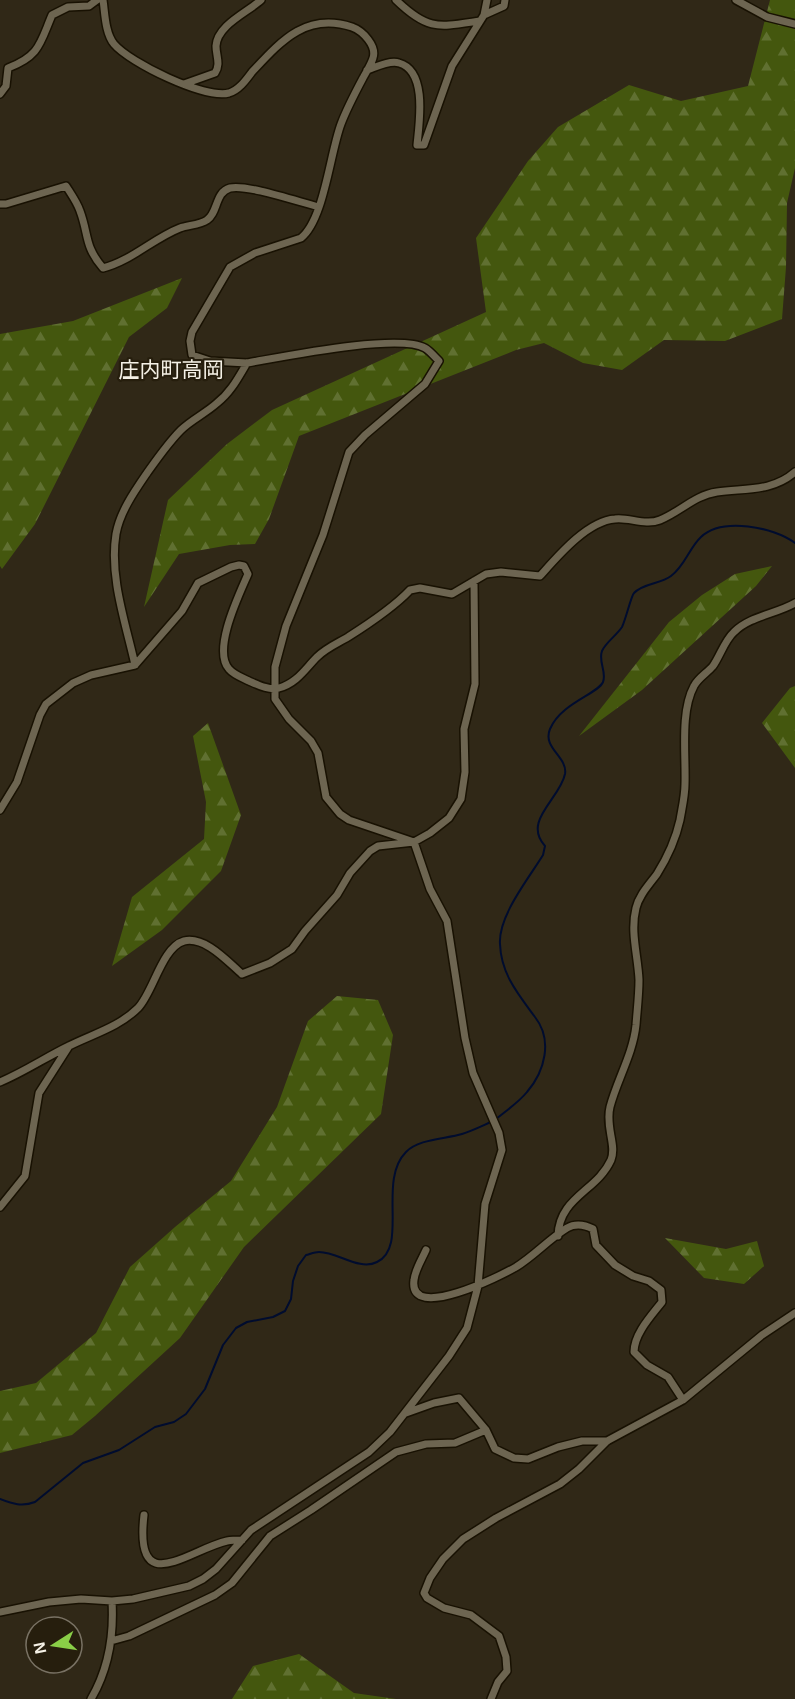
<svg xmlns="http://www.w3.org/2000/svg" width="795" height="1699" font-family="Helvetica,'Noto Sans JP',sans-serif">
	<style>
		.forest { fill: url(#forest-firs) }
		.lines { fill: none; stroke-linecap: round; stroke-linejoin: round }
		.stream { stroke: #000c2e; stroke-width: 2 }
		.street-casing { stroke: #181102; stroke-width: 10 }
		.street { stroke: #6d6551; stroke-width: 7 }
		.labels { text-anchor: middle; stroke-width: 4.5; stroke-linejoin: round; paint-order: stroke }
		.quarter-label { font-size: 21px; fill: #f5f1e6; stroke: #261e0d }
	</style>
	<defs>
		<pattern id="forest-firs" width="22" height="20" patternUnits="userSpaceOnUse" patternTransform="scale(1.5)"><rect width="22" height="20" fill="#44570e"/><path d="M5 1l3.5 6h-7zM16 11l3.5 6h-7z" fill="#607031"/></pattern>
	</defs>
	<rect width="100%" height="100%" fill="#302817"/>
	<path class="forest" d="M770,0H795V168L787,203L786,267L782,319L725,341L664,340L622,370L583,363L544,343L516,350L299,436L269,519L255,544L230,545L179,554L144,607L168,500L227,444L272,410L486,312L476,238L528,161L558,127L629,85L681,101L748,86Z
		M182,278L167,308L129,337L35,524L2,569L0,566V334L73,321Z
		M772,566L756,586L642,690L579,736L669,622L702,595L735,574Z
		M795,686V768L762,723L790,688Z
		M208,723L241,815L221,871L162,930L112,966L132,897L204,839L206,802L193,736Z
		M337,996L378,1000L393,1035L381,1114L244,1247L180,1338L95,1416L72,1435L0,1453V1391L36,1383L96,1333L130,1267L175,1227L231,1181L277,1107L308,1021Z
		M665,1238L726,1249L757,1241L764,1266L744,1284L704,1278Z
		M299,1654L354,1693L396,1699H232L253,1666Z"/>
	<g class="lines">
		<path class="stream" d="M496,1119C506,1111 519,1102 527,1092C545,1071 553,1040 535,1017C518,994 501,974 500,944C498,916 529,878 543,855L545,846C522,821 560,799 565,774C568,757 542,748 550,729C561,703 598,694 603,682C607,672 598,662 602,651C606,642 616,636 622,627C626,619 631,596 634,593C643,583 661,584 671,576C685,566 689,548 701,537C722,517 774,527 795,543
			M0,1499C13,1504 22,1507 35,1502L83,1463L119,1450L155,1427L174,1422L186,1414L205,1389L223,1345L236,1328L247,1322L273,1317L285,1311L291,1299L293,1281L298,1266L306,1255C310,1254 315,1252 319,1252C338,1252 359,1271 377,1262C409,1247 377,1181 406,1152C418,1139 445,1139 462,1134C472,1131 482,1126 491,1122"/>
		<g class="street-casing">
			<path id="street" d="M396,0C428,31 438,27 480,21
				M736,0L767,17L795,24
				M484,15L504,6L505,0
				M367,70C376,67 390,60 399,63C428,71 419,124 417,145H424L452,66L484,15L487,0
				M184,84L215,73C221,64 216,56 216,46C217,25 248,12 261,0
				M0,94L6,86L8,68C40,56 40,43 52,15L68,7L89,6L97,0
				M0,204H6L66,186C71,194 77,202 80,211C89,235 84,246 103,268C131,261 154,238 180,228C188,225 200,225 207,220C218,213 215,192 230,188C247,184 299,202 319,207
				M135,665C126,624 109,577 116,534C120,512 134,492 147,473C157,459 168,443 181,430C191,420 206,413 217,403C231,392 238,378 247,363
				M0,810L17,782L40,715L46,704L73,683L91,675L135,665L182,611L198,583L231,567L239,565L244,566L248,574C239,595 212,650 229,669C234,675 243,678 249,681C258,685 270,691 279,688C297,683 305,669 317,657C326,648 338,643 348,637C367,625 394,607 410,590L420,588L452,594L486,574L501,572L540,576C557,557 587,521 615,519C629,517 645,526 660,520C680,512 695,495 717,492C746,488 772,492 795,472
				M0,1082C24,1072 46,1057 69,1046C93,1034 119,1027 138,1008C153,993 162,947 184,941C205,936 227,961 242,974L270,963L292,949L305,931L337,895L350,873L370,851L378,846L414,842L430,833L449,818L461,799L465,772L464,729L475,684L474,581
				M0,1207L25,1176L39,1093L69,1046
				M558,1236C559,1197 597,1191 611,1160C617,1145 605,1127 610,1107C617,1080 633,1054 636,1025C637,1011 639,995 639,980C638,956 630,932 636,908C639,895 649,885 657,874C667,858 676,838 680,820C682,808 685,796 685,784C686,755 680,712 694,686C698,678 707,673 713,666C720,656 725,640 734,632C750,616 776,614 795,603
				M426,1250C422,1259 415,1270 414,1280C408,1323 502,1275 516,1267C534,1256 549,1239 567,1228C576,1223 585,1225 593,1229L596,1245L615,1265L633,1276L649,1281L661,1290L662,1302C651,1316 634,1334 634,1352L647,1365L668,1377L683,1400
				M406,1413L434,1403L459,1398L486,1430L495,1449L514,1458L528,1459L558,1447L582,1441H607
				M144,1515C134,1600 188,1550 227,1541C232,1540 237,1540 242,1540
				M0,1612L49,1602L81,1599L112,1601L133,1599L189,1586L203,1579L216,1569L251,1530L369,1452L390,1432L449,1356L467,1328L478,1286L485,1204L502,1150L499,1133L473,1073L465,1038L447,921L430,889L414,842L349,820L340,814L326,797L318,753L311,741L289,719L275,699V667L286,626L323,535L349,452L365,435L425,384L439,361C435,357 430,351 425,348C398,333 282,357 247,363L210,361L192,355L190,341L192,332L230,267L255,253L301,238C324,220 330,153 341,124C347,108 355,93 363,78C366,72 371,65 373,58C377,46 363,31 352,27C306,12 281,41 252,72C246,80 239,90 229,93C204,99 130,63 114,44C105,33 105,13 103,0
				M111,1641L129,1636L215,1595L232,1583L270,1536L311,1510L396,1452L426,1444L455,1443L486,1430
				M91,1699C108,1670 114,1635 112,1601
				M491,1699L498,1682L507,1671L506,1657L499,1636L471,1615L444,1608L427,1598L424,1593L430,1578L443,1559L463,1539L496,1518L560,1484L579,1469L607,1441L683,1400L762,1335L795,1313"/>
		</g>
		<use href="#street" class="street"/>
	</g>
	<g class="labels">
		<g class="quarter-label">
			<text x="171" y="377">庄内町高岡</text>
		</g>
	</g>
	<g transform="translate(54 1645) rotate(258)"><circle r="28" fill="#261e0d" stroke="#797264" stroke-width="1.5"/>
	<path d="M0-4.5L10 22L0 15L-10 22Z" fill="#8ace47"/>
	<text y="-9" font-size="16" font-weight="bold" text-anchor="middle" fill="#f5f1e6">N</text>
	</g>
</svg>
